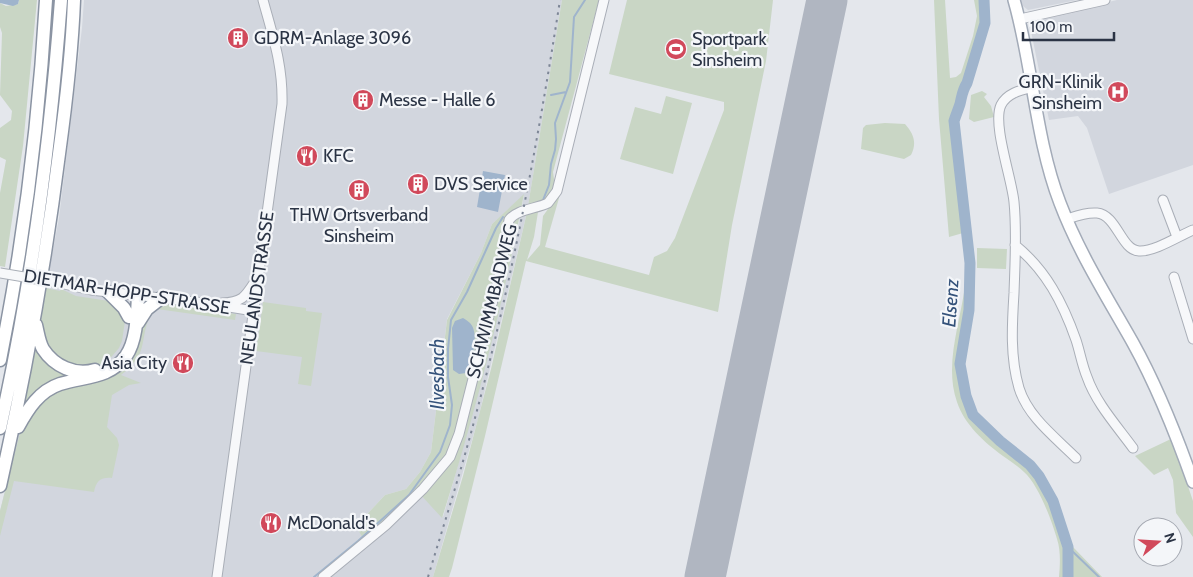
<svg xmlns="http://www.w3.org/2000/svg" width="1193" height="577" font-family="Cabin,sans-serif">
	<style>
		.built { fill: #d2d6de; fill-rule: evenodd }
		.green { fill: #c9d6c5 }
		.water { fill: #9fb4cc }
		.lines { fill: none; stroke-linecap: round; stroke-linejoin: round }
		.stream { stroke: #9fb4cc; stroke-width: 2 }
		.river { stroke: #9fb4cc; stroke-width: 11 }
		.runway { stroke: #b0b6c1; stroke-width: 41 }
		.minor-casing { stroke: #a9aeb7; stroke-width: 11 }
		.major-casing { stroke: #a3abb8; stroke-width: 14 }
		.highway-casing { stroke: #8b94a3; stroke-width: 15 }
		.minor { stroke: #f7f8fa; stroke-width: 9 }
		.major { stroke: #fff; stroke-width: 11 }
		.highway { stroke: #fff; stroke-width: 12 }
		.rail { stroke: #7d8696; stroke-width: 2; stroke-dasharray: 2.5 5; stroke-linecap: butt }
		.minor-bridge-casing { stroke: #a9aeb7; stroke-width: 11; stroke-linecap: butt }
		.minor-bridge { stroke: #f7f8fa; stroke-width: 9 }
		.labels { text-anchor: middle; stroke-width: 4.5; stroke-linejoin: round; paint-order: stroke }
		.poi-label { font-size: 18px; fill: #2b3445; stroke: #f4f6f9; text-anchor: start }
		.street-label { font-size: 18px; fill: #2b3445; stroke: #f4f6f9 }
		.water-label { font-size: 19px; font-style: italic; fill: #34527a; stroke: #f4f6f9 }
	</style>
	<rect width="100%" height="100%" fill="#e4e7ec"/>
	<path class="built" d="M84,0H562L527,212L478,419L433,577H0V511L17,441L59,218L82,28ZM524,195L517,232L487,358L453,483L443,517L419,493L356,526L385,495L406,489L420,472L431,452L447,319L481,253L492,224Z
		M1021,0H1077L1028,10L1023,6Z
		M1117,0H1193V165L1109,194L1087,128L1078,116L1049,120L1030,26L1036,19Z"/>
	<path class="green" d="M19,0H37L23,146L5,267L0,266V193L6,160L0,157V128L11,120L12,111L0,95L2,33L0,27V3L6,6L18,4Z
		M562,0H599L553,172L555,186L549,197L538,212L534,237L527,260L540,245L543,216L561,191L545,247L649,275L654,257L667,251L675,238L724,110V102L609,74L627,0H773L766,61L732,225L718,312L526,261L485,436L452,568L449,577H433L463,476L491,369L527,212Z
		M934,0H945L950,78L956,77L961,73L973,36L977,16L974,0H986L987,5L984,43L969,83L959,121V153L962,185L972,246L974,282L961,364L968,396L974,413L1000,440L1032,464L1049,491L1066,527L1072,546L1102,577H1059C1060,565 1061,551 1057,539C1052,521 1038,484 1024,472C1018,466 1010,461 1003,456C985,443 964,424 957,402C944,365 960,324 965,286C967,269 965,251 963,233L949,237L939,119Z
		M982,91L987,94L984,97L991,106L994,117L974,122L969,119L971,95Z
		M666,96L692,103L673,174L620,159L635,107L661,114Z
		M885,123L905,124C914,134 917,143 911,155L904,159L861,149L863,128L866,125Z
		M524,194C503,303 476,412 442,518L419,493L365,542L356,526L385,495L406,489L420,472L431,452L447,320L481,253L492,224Z
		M977,248L1007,249L1006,269L977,268Z
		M46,288L60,291L61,289L76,296L109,301L124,315L125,321L122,341L119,348L107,362L93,368L78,369L48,351L40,323Z
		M263,302L306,308V311L322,313L311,386L298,384L302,357L256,351Z
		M164,304L236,314L235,320L157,309Z
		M150,315C139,342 149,354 121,375L141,383L129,385L112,395L107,427L117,438L119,445L112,478C101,477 96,481 94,492L14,481L0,536V511L22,425L48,393L125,366C138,351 140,338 144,319Z
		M37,341L76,374L23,410Z
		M1173,438L1176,451L1193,501V537L1176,513L1173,480L1168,468L1154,475L1135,456Z"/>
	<path class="water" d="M0,0H19L18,4L13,6L0,3Z
		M483,171L505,175L498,212L477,207Z
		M463,318C466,320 468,321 470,323C480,333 472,362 466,373L459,374L453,370L452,328L455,321Z"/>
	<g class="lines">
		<path class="stream" d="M551,95L566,92
			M543,200L549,185L551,164L555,150L556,139L555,123L570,82L574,17L585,0
			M1068,547L1099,577
			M314,577L358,541L409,495L440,452L450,425L452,405L448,377V349L451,320L467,292L496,228L503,217"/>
		<path class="river" d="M984,0L985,23L967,83C962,91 962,96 960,104C958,110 956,115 954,121L970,263L969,310L960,364L966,396L973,415L1000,441L1030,465L1039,476L1053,501L1068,547V577"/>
		<path class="runway" d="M705,577L827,0"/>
		<g class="minor-casing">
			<path id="minor" d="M1020,19L1105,0
				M1033,87C1021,90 1007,93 1001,105C992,124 1012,179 1014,202C1017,232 1015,263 1014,293C1012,325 1010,357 1019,388C1028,417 1055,437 1076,458
				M1163,200L1177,237
				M1067,219C1076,216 1086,212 1097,213C1117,215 1121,250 1139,251C1154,252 1179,236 1193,230
				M1015,245C1046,270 1063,303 1076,340C1080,352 1082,365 1087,377C1096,403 1117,426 1133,448
				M1174,277L1193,339
				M60,283L91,290L204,303L254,311
				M222,303C243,302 245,297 256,280
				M217,577L282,104C283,65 273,37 263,0
				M323,577L386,525L423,489L450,457L459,434L501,268L509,220C517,209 536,209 548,203L557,191L604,0"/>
		</g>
		<g class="major-casing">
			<path id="major" d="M1014,0C1033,66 1035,138 1060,203C1079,253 1107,297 1133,343C1158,388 1176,434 1193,482"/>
		</g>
		<g class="highway-casing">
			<path id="highway" d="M108,292L124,308L129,317
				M138,323L147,309L161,298
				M36,325C38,333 39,342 43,349C54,366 75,376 95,370
				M0,360C24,241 39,121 46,0
				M18,427C28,409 39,391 60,384C85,376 109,379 126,356C137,340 137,314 138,295
				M0,428C32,285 50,146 61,0
				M0,486C25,376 45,266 59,154C66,103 72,52 74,0"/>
		</g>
		<use href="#minor" class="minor"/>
		<use href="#major" class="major"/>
		<use href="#highway" class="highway"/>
		<path class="rail" d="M428,577C444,524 461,471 475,418C512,281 538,141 560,0"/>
		<g class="minor-bridge-casing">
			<path id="minor-bridge" d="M0,273L60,283"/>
		</g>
		<use href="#minor-bridge" class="minor-bridge"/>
	</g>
	<defs>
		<g id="building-disc" transform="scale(1.125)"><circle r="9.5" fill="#d1495b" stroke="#f4f6f9"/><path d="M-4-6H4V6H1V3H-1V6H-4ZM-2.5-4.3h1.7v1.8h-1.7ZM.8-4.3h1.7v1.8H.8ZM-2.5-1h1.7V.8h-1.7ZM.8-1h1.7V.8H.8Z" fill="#fff"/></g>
		<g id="stadium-disc" transform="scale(1.125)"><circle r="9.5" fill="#d1495b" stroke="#f4f6f9"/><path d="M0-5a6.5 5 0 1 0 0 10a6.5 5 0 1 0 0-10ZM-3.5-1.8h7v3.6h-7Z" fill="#fff"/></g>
		<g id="hospital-disc" transform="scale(1.125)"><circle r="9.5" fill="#d1495b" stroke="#f4f6f9"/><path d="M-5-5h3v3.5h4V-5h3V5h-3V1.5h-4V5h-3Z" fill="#fff"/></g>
		<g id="restaurant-disc" transform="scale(1.125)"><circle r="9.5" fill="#d1495b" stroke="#f4f6f9"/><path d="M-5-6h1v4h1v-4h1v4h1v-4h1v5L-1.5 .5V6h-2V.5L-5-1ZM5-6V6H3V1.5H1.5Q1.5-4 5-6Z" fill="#fff"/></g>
	</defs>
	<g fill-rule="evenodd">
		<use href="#building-disc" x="238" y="38"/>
		<use href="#stadium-disc" x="676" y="49"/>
		<use href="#hospital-disc" x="1118" y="92"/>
		<use href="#building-disc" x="363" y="100"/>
		<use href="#restaurant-disc" x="307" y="156"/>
		<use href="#building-disc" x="418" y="184"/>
		<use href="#building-disc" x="359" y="190"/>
		<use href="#restaurant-disc" x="183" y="363"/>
		<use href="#restaurant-disc" x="271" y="523"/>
	</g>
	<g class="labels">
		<g class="poi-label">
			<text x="254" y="44">GDRM-Anlage 3096</text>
			<text x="692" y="45">Sportpark<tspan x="692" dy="21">Sinsheim</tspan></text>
			<text x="1102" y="88" text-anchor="end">GRN-Klinik<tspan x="1102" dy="21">Sinsheim</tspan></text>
			<text x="379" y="106">Messe - Halle 6</text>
			<text x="323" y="162">KFC</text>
			<text x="434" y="190">DVS Service</text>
			<text x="359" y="221" text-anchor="middle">THW Ortsverband<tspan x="359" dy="21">Sinsheim</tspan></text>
			<text x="167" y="369" text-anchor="end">Asia City</text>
			<text x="287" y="529">McDonald's</text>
		</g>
		<g class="street-label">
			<text transform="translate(257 288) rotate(-82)" y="6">NEULANDSTRASSE</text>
			<text transform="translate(127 292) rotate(9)" y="6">DIETMAR-HOPP-STRASSE</text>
			<text transform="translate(492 301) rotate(-76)" y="6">SCHWIMMBADWEG</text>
		</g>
		<g class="water-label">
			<text transform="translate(950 303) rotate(-86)" y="7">Elsenz</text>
			<text transform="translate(437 374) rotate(-90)" y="7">Ilvesbach</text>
		</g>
	</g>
	<g transform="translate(1158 542) rotate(72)"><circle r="24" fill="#f4f6f9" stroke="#a4a8b1"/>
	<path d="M0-4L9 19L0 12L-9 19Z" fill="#d1495b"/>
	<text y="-8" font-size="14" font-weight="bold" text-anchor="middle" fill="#2b3445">N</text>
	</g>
	<path d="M1023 32v8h91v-8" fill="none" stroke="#2b3445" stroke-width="2.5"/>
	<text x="1030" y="32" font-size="15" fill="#2b3445" stroke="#f4f6f9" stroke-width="4" paint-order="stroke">100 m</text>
</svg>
